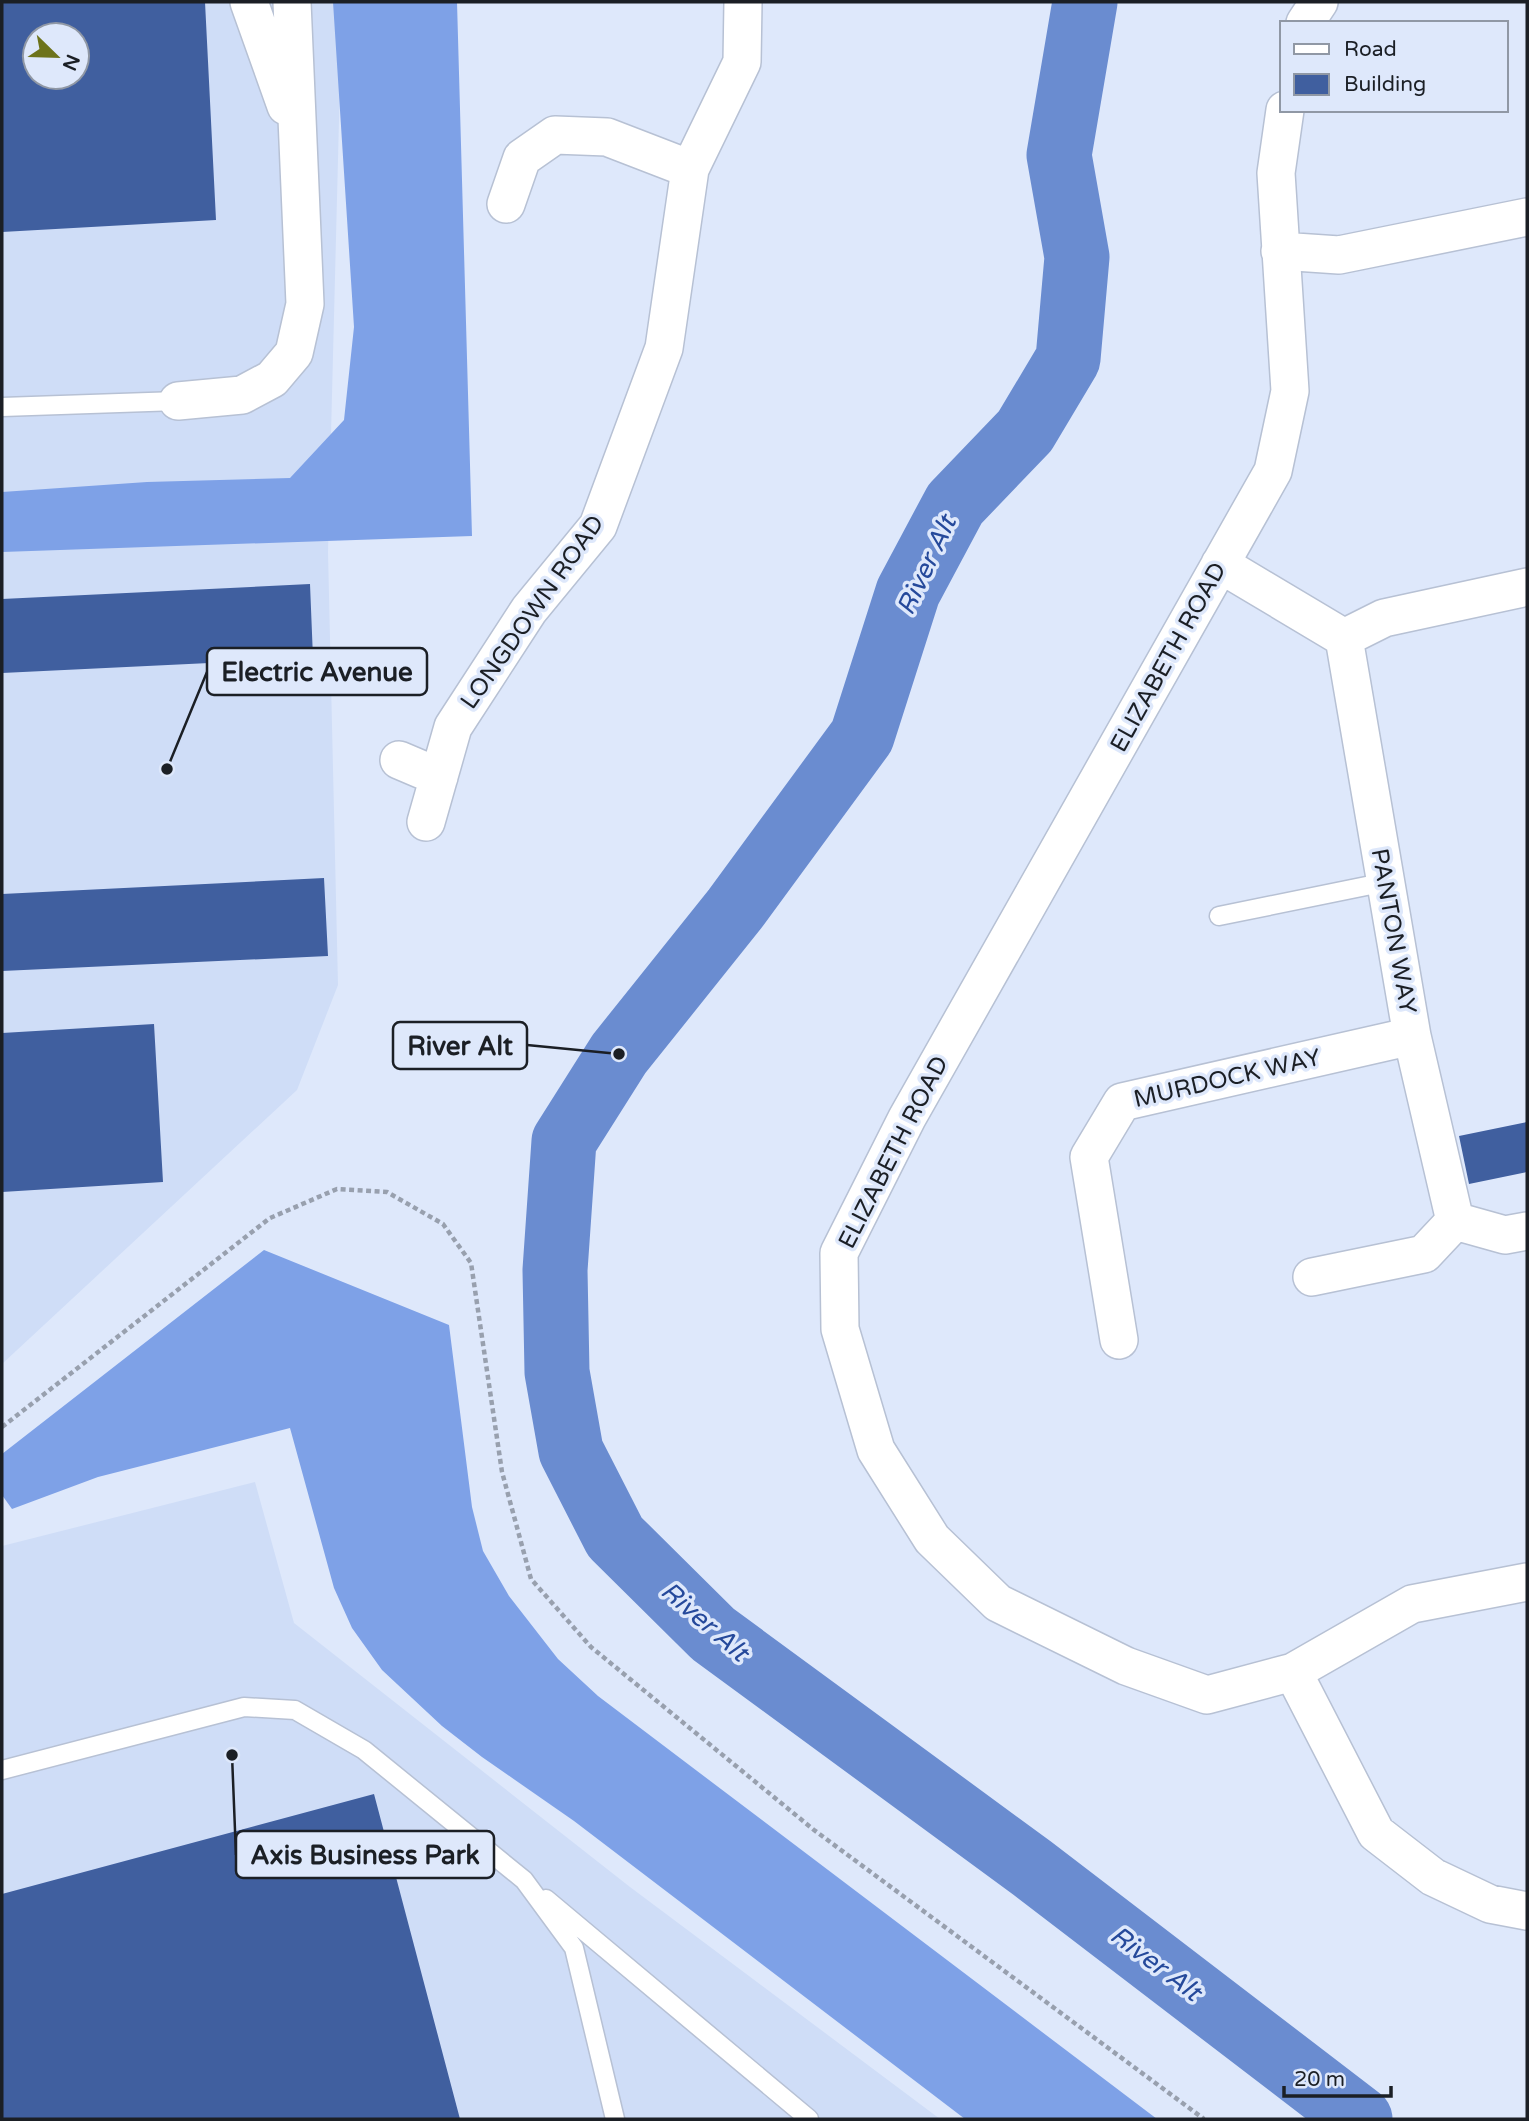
<svg xmlns="http://www.w3.org/2000/svg" width="1529" height="2121" font-family="'Varela Round',sans-serif">
	<style>
		.built { fill: #cfddf7; fill-rule: evenodd }
		.forest { fill: #7ea1e7 }
		.lines { fill: none; stroke-linecap: round; stroke-linejoin: round }
		.river { stroke: #6a8cd0; stroke-width: 65 }
		.building { fill: #405f9f; fill-rule: evenodd }
		.service-casing { stroke: #b7c1d4; stroke-width: 21 }
		.minor-casing { stroke: #b7c1d4; stroke-width: 40 }
		.path { stroke: #98a0ae; stroke-width: 4.5; stroke-dasharray: 5 3.5; stroke-linecap: butt }
		.service { stroke: #fff; stroke-width: 18 }
		.minor { stroke: #fff; stroke-width: 37 }
		.labels { text-anchor: middle; stroke-width: 7; stroke-linejoin: round; paint-order: stroke }
		.street-label { font-size: 24px; fill: #1b1f25; stroke: #dee8fb }
		.water-label { font-size: 26px; font-style: italic; fill: #25499b; stroke: #dee8fb }
		.leader { fill: none; stroke: #1b1f25; stroke-width: 2.5 }
		.callout-dot { fill: #1b1f25; stroke: #dee8fb; stroke-width: 2.5 }
		.callout { fill: #dee8fb; stroke: #1b1f25; stroke-width: 2.5 }
		.callout-label { font-size: 26px; text-anchor: middle; font-weight: bold; fill: #1b1f25 }
	</style>
	<rect width="100%" height="100%" fill="#dee8fb"/>
	<path class="built" d="M2,2H342L328,552L338,985L297,1090L2,1364ZM35,35H77V77H35Z
		M255,1482L294,1623L630,1887L940,2119H2V1546Z"/>
	<path class="forest" d="M333,2H457L472,536L2,552V492L147,482L290,478L344,420L354,327Z
		M264,1250L449,1325L472,1507L483,1551L509,1596L558,1659L598,1696L1157,2119H965L574,1821L482,1757L442,1726L382,1670L352,1628L334,1588L290,1428L98,1477L12,1509L2,1495V1454Z"/>
	<g class="lines">
		<path class="river" d="M1085,2L1059,155L1077,257L1068,359L1025,431L955,504L908,592L862,736L735,909L619,1054L564,1141L555,1270L557,1372L571,1451L615,1537L713,1634L1032,1868L1360,2119"/>
	</g>
	<path class="building" d="M2,2H205L216,220L2,232ZM35,35H77V77H35Z
		M310,584L313,658L2,673V599Z
		M324,878L328,956L2,971V894Z
		M154,1024L163,1182L2,1192V1033Z
		M1527,1122V1172L1469,1184L1459,1136Z
		M374,1794L460,2119H2V1894Z"/>
	<g class="lines">
		<g class="service-casing">
			<path id="service" d="M2,407L178,401
				M1219,916L1386,882
				M2,1770L244,1707L295,1710L364,1750L524,1880L574,1948L615,2119
				M546,1899L809,2119"/>
		</g>
		<g class="minor-casing">
			<path id="minor" d="M249,2L286,106
				M1305,23L1319,2
				M1285,110L1276,173L1290,391L1273,471L907,1118L839,1253L840,1329L876,1450L932,1539L998,1603L1126,1666L1207,1695L1293,1672L1376,1833L1433,1877L1490,1904L1527,1911
				M506,204L522,158L555,135L607,137L690,169
				M1280,251L1339,255L1527,217
				M178,401L242,395L272,379L294,353L305,304L292,2
				M1220,564L1344,638L1384,618L1527,587
				M1344,638L1412,1036L1455,1221
				M399,760L439,777
				M426,822L453,727L529,610L598,526L664,348L690,169L742,62L743,2
				M1312,1277L1424,1254L1455,1221L1505,1235L1527,1231
				M1119,1340L1089,1157L1122,1102L1412,1036
				M1293,1672L1412,1604L1527,1582"/>
		</g>
		<path class="path" d="M2,1427L270,1218L337,1189L387,1192L443,1224L471,1263L502,1472L531,1579L591,1647L814,1830L1204,2119"/>
		<use href="#service" class="service"/>
		<use href="#minor" class="minor"/>
	</g>
	<g class="labels">
		<g class="street-label">
			<text transform="translate(532 612) rotate(-55)" y="8">LONGDOWN ROAD</text>
			<text transform="translate(1168 657) rotate(-61)" y="8">ELIZABETH ROAD</text>
			<text transform="translate(1394 931) rotate(80)" y="8">PANTON WAY</text>
			<text transform="translate(1227 1078) rotate(-13)" y="8">MURDOCK WAY</text>
			<text transform="translate(893 1152) rotate(-63)" y="8">ELIZABETH ROAD</text>
		</g>
		<g class="water-label">
			<text transform="translate(926 565) rotate(-65)" y="9">River Alt</text>
			<text transform="translate(705 1621) rotate(41)" y="9">River Alt</text>
			<text transform="translate(1156 1963) rotate(37)" y="9">River Alt</text>
		</g>
	</g>
	<path class="leader" d="M167 769L207 672M619 1054L527 1045M232 1755L236 1855"/>
	<g class="callout-dot">
		<circle cx="167" cy="769" r="7"/>
		<circle cx="619" cy="1054" r="7"/>
		<circle cx="232" cy="1755" r="7"/>
	</g>
	<g class="callout">
		<rect x="207" y="648" width="220" height="47" rx="7"/>
		<rect x="393" y="1022" width="134" height="47" rx="7"/>
		<rect x="236" y="1831" width="258" height="47" rx="7"/>
	</g>
	<g class="callout-label">
		<text x="317" y="681">Electric Avenue</text>
		<text x="460" y="1055">River Alt</text>
		<text x="365" y="1864">Axis Business Park</text>
	</g>
	<rect width="1529" height="2121" fill="none" stroke="#1b1f25" stroke-width="7"/>
	<rect x="1280" y="21" width="228" height="91" fill="#dee8fb" stroke="#9098a5" stroke-width="2"/>
	<rect x="1294" y="44" width="35" height="10" fill="#ffffff" stroke="#9098a5" stroke-width="2"/>
	<text x="1344" y="56" font-size="21" fill="#1b1f25">Road</text>
	<rect x="1294" y="74" width="35" height="21" fill="#405f9f" stroke="#9098a5" stroke-width="2"/>
	<text x="1344" y="91" font-size="21" fill="#1b1f25">Building</text>
	<g transform="translate(56 56) rotate(113)"><circle r="33" fill="#dee8fb" stroke="#9098a5" stroke-width="2"/>
	<path d="M0-5L12 26L0 18L-12 26Z" fill="#6d731b"/>
	<text y="-10" font-size="19" font-weight="bold" text-anchor="middle" fill="#1b1f25">N</text>
	</g>
	<path d="M1284 2086v10h107v-10" fill="none" stroke="#1b1f25" stroke-width="3.5"/>
	<text x="1294" y="2086" font-size="21" fill="#1b1f25" stroke="#dee8fb" stroke-width="5" paint-order="stroke">20 m</text>
</svg>
